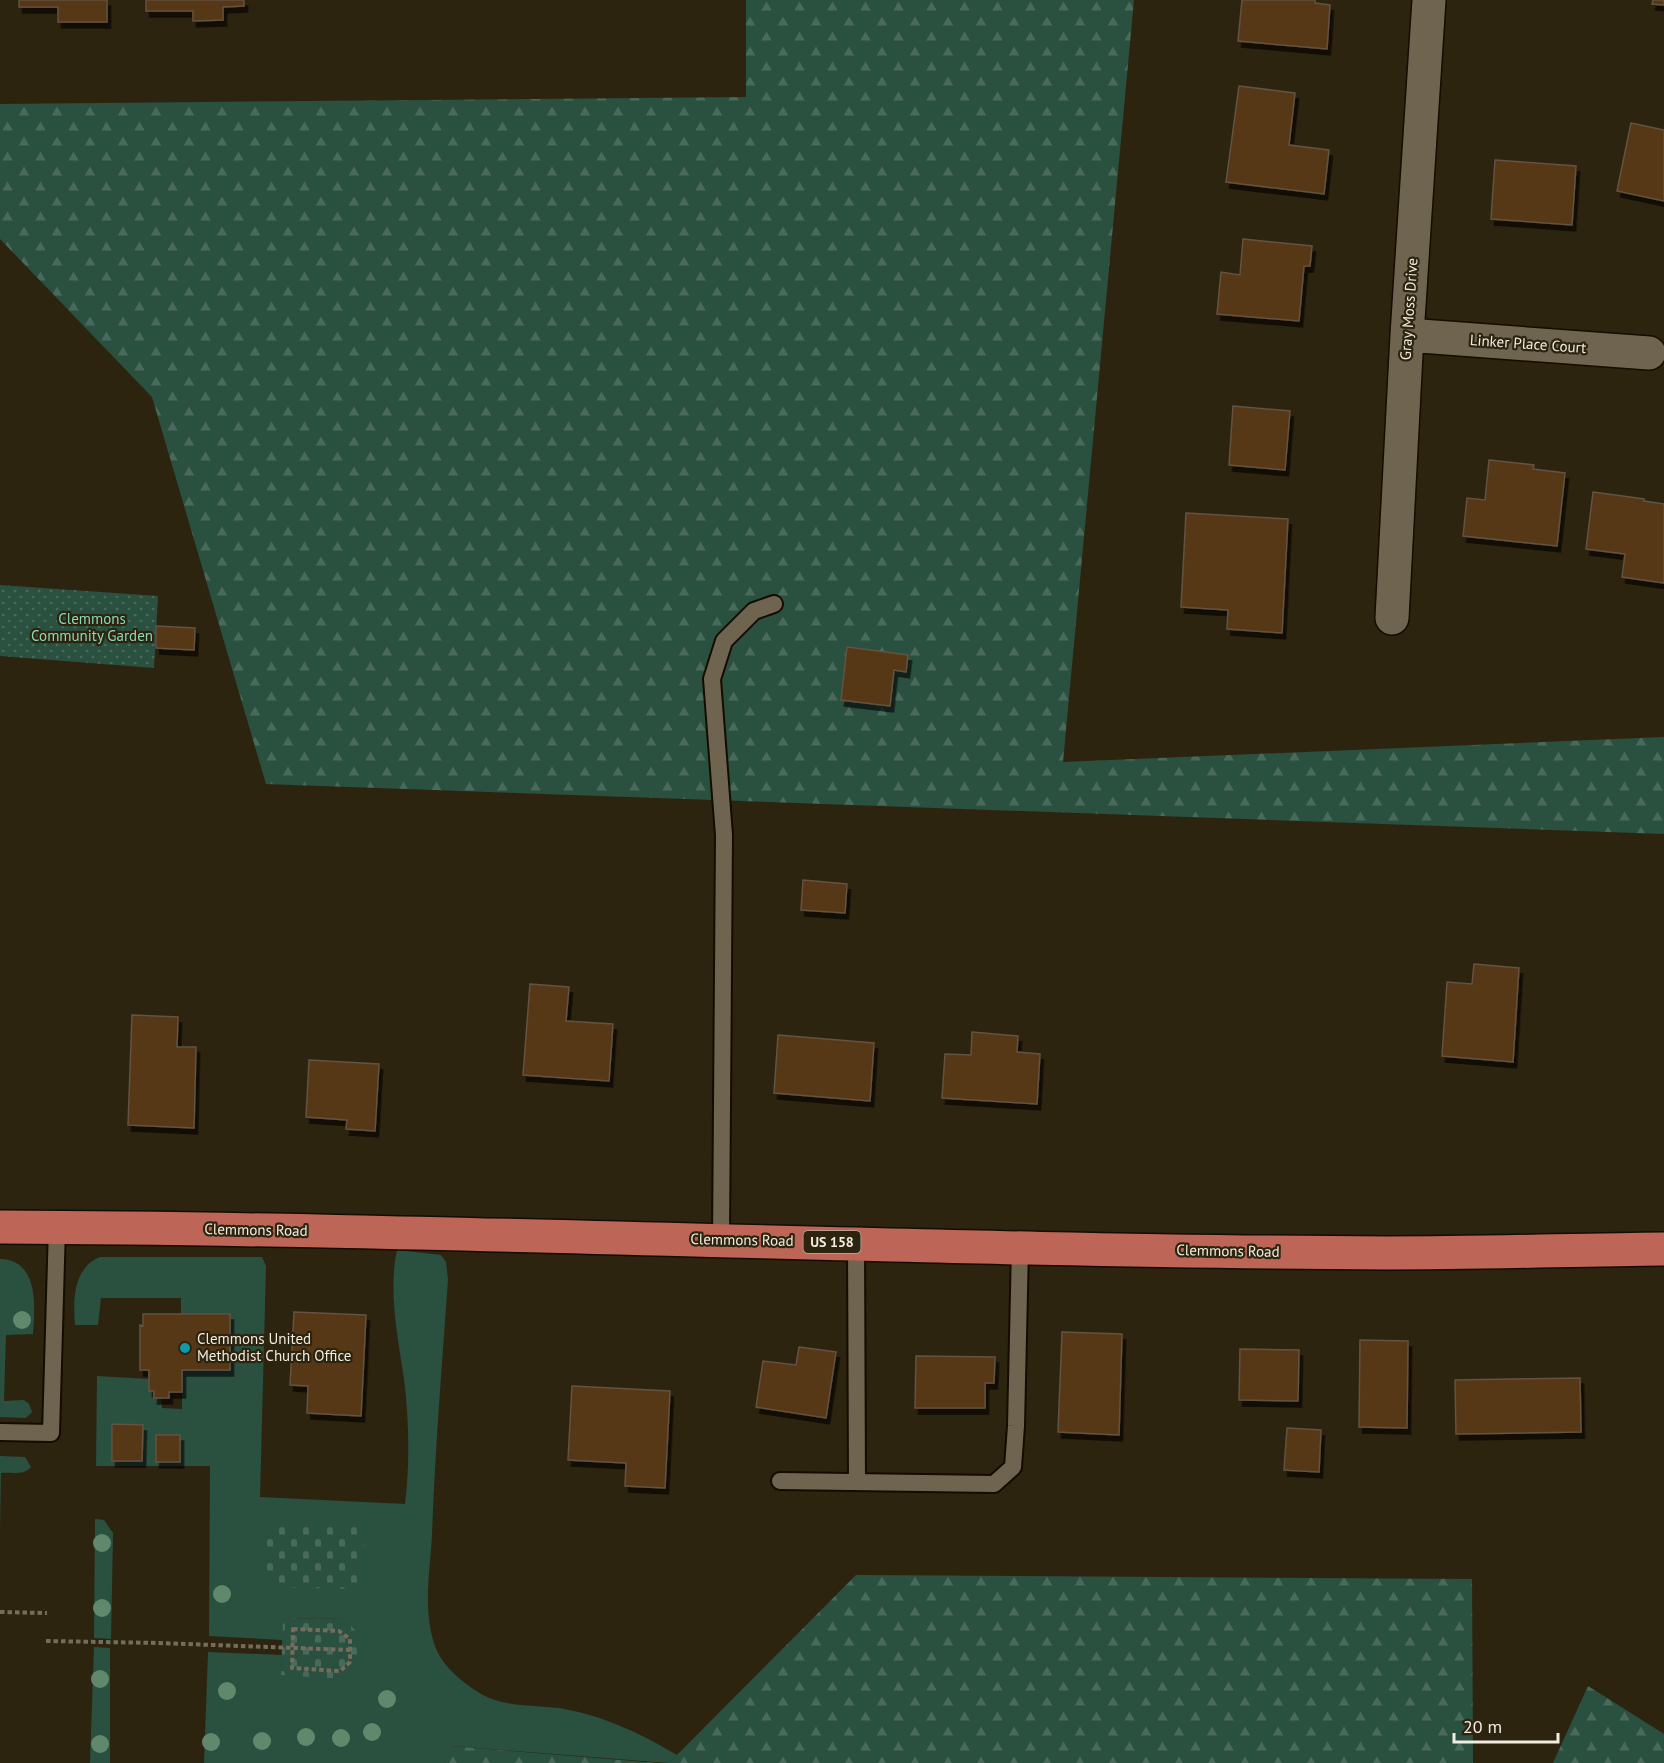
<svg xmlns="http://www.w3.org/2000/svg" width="1664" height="1763" font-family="'PT Sans',sans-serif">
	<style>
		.grass { fill: #2a5040 }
		.forest { fill: url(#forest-firs) }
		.cemetery { fill: url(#cemetery-stones) }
		.garden { fill: url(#garden-dots) }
		.building { fill: #563715; stroke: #635241; stroke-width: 1.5; filter: url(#shadow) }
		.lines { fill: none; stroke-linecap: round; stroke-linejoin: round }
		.lane-casing { stroke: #150c00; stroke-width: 20 }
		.street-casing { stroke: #150c00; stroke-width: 36 }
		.primary-casing { stroke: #150c00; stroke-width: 36 }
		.path { stroke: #756c5b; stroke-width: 4; stroke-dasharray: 4.5 3; stroke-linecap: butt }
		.lane { stroke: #6f644f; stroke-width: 16 }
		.street { stroke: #6f644f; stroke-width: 33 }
		.primary { stroke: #bd6657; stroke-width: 33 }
		.tree { fill: #5f886c }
		.culture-dot { fill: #0f9aa8; stroke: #2d2410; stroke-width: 2 }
		.labels { text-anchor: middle; stroke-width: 4.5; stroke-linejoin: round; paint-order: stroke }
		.shield { fill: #2d2410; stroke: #b7afa1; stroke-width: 1.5 }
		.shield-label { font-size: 14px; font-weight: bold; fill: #f2ebdf }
		.street-label { font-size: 15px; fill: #f2ebdf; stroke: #2d2410 }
		.park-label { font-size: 15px; fill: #88dab7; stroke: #2d2410 }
		.poi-label { font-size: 15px; fill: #f2ebdf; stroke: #2d2410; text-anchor: start }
	</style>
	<defs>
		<pattern id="forest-firs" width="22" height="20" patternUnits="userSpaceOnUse" patternTransform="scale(1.5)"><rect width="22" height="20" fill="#2a5040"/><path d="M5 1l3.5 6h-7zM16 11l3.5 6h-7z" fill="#49695b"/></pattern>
		<pattern id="cemetery-stones" width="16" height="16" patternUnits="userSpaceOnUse" patternTransform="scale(1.5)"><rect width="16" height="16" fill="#2a5040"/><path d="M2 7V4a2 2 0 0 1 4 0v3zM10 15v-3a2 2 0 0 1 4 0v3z" fill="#49695b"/></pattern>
		<pattern id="garden-dots" width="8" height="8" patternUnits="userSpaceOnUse" patternTransform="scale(1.5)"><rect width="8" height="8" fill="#2a5040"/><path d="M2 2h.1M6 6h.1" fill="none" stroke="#49695b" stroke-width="1.8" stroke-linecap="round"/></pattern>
		<filter id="shadow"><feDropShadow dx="3.5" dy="6" stdDeviation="0" flood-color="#0009"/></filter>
	</defs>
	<rect width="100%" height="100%" fill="#2d2410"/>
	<path class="grass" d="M397,1250L441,1255L446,1262L448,1280C442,1365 435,1450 432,1535C430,1570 423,1609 434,1643C440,1665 464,1684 483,1695C505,1707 535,1705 559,1708C602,1715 640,1733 677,1755L669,1763L452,1746L444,1763H204L208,1652L282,1655L281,1675L344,1619L284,1618L283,1640L209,1636L210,1466H96L97,1376L149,1379V1391H154V1398H161L162,1408L182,1409V1370H230V1314H181V1298H101L98,1325H75C73,1300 73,1268 100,1257H262L266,1266L260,1497L405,1504C410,1463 409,1419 404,1379C398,1337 388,1292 397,1250Z
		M0,1259C39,1260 35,1306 33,1334L6,1335L4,1401L24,1400L29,1404L32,1412L26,1418L0,1417Z
		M0,1456L25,1457L31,1467C23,1476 12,1472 1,1473L0,1530Z
		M95,1519L104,1520L113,1533L111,1639L94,1638Z
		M94,1647L110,1648V1763H90Z"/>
	<path class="forest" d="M746,0H1134L1063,762L1664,737V834L266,784L152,397L0,239V104L746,97Z
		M856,1575L1472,1579L1473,1763H669Z
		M1588,1686L1664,1734V1763H1553Z
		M451,1746L658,1763H444Z"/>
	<path class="cemetery" d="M263,1523L277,1526L291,1524L304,1527L320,1523L336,1526L353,1524L367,1526L362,1540L366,1554L361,1566L365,1580L361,1589L262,1587Z
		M283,1618L344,1619L361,1636L360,1662L343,1679L281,1675Z"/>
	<path class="garden" d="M0,585L158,596L154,668L0,656Z"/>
	<path class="building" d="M19,0H107V22H58V7H19Z
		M146,0H244V6L223,7V20L193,21V11H146Z
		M1242,0H1315V3L1330,5L1327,49L1238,41Z
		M1653,0H1664V5L1652,4Z
		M1239,86L1295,93L1289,145L1329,150L1324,194L1226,182Z
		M1631,123L1664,130V201L1617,191Z
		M1495,160L1576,166L1572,225L1491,219Z
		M1243,239L1312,246L1310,266H1304L1299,321L1217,314L1221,272L1240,275Z
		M1233,406L1290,411L1285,470L1229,465Z
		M1489,460L1534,465L1533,469L1565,473L1557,546L1463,536L1467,498L1485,500Z
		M1593,492L1644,499V501L1664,504V583L1622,577L1625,554L1586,549Z
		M1186,513L1288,519L1282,633L1227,629L1228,610L1181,607Z
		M156,626L195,628L194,650L156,648Z
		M847,647L908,655L906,672L894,670L890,706L841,700Z
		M803,880L847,884L845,913L801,910Z
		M1474,964L1519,968L1513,1062L1442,1056L1447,982L1472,984Z
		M530,984L569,987L566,1021L613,1024L609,1081L523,1075Z
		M132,1015L178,1017L177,1047H196L194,1128L128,1125Z
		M972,1032L1018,1036L1017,1052L1040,1054L1037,1104L942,1098L945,1054L971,1055Z
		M778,1035L874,1043L870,1101L774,1093Z
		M309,1060L379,1064L375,1131L346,1129L347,1120L306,1117Z
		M294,1312L366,1315L361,1416L307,1413L308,1386L290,1385Z
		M143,1314H230V1370H182V1392H169V1398H154V1391H149V1370H140V1325L143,1326Z
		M1062,1332L1122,1334L1119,1435L1058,1432Z
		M1360,1340L1408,1341L1407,1428L1359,1427Z
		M799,1347L836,1352L826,1418L756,1407L763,1361L796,1365Z
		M1240,1349L1299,1350L1298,1401L1239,1400Z
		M916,1356L995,1357L994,1383H985V1408H915Z
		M1580,1378L1581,1432L1456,1434L1455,1380Z
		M572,1386L670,1391L665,1488L625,1486L626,1463L568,1460Z
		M112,1424L143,1425L142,1461H112Z
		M1287,1428L1321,1430L1319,1472L1284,1470Z
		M156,1435H180V1462H156Z"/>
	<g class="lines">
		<g class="lane-casing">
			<path id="lane" d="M721,1240L724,835L712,679L724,641L754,611L774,604
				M856,1243L857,1481
				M0,1432L51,1433L57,1227
				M780,1481L994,1484L1013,1467L1016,1426L1020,1247"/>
		</g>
		<g class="street-casing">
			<path id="street" d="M1407,335L1649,353
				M1392,618L1407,335L1429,0"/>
		</g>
		<g class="primary-casing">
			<path id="primary" d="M0,1227C463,1229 925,1251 1388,1253C1480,1253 1572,1250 1664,1249"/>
		</g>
		<path class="path" d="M0,1612L47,1613
			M293,1629L339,1631L350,1639V1662L340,1671L292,1668Z
			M46,1641L159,1643L350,1650"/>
		<use href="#lane" class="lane"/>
		<use href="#street" class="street"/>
		<use href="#primary" class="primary"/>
	</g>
	<g class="tree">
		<circle cx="22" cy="1320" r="9"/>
		<circle cx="102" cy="1543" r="9"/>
		<circle cx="222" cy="1594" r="9"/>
		<circle cx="102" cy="1608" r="9"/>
		<circle cx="100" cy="1679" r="9"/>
		<circle cx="227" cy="1691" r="9"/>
		<circle cx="387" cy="1699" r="9"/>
		<circle cx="372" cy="1732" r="9"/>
		<circle cx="306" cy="1737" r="9"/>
		<circle cx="341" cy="1738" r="9"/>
		<circle cx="262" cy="1741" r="9"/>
		<circle cx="211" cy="1742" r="9"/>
		<circle cx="100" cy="1744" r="9"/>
	</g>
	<circle class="culture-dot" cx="185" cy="1348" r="6"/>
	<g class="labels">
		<rect class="shield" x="803.5" y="1231" width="57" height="22" rx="4.5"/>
		<g class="shield-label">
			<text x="832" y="1247">US 158</text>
		</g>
		<g class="street-label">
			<text transform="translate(1409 309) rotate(-86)" y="5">Gray Moss Drive</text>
			<text transform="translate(1528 344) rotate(4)" y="5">Linker Place Court</text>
			<text transform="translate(256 1230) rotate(1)" y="5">Clemmons Road</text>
			<text transform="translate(742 1240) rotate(1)" y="5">Clemmons Road</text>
			<text transform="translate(1228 1251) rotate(1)" y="5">Clemmons Road</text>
		</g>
		<g class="park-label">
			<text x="92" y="624">Clemmons<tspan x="92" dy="17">Community Garden</tspan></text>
		</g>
		<g class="poi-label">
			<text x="197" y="1344">Clemmons United<tspan x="197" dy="17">Methodist Church Office</tspan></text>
		</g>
	</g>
	<path d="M1454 1733v9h104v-9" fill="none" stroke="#f2ebdf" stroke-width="3"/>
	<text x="1463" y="1733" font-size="18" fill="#f2ebdf" stroke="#2d2410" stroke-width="4.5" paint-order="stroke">20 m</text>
</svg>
